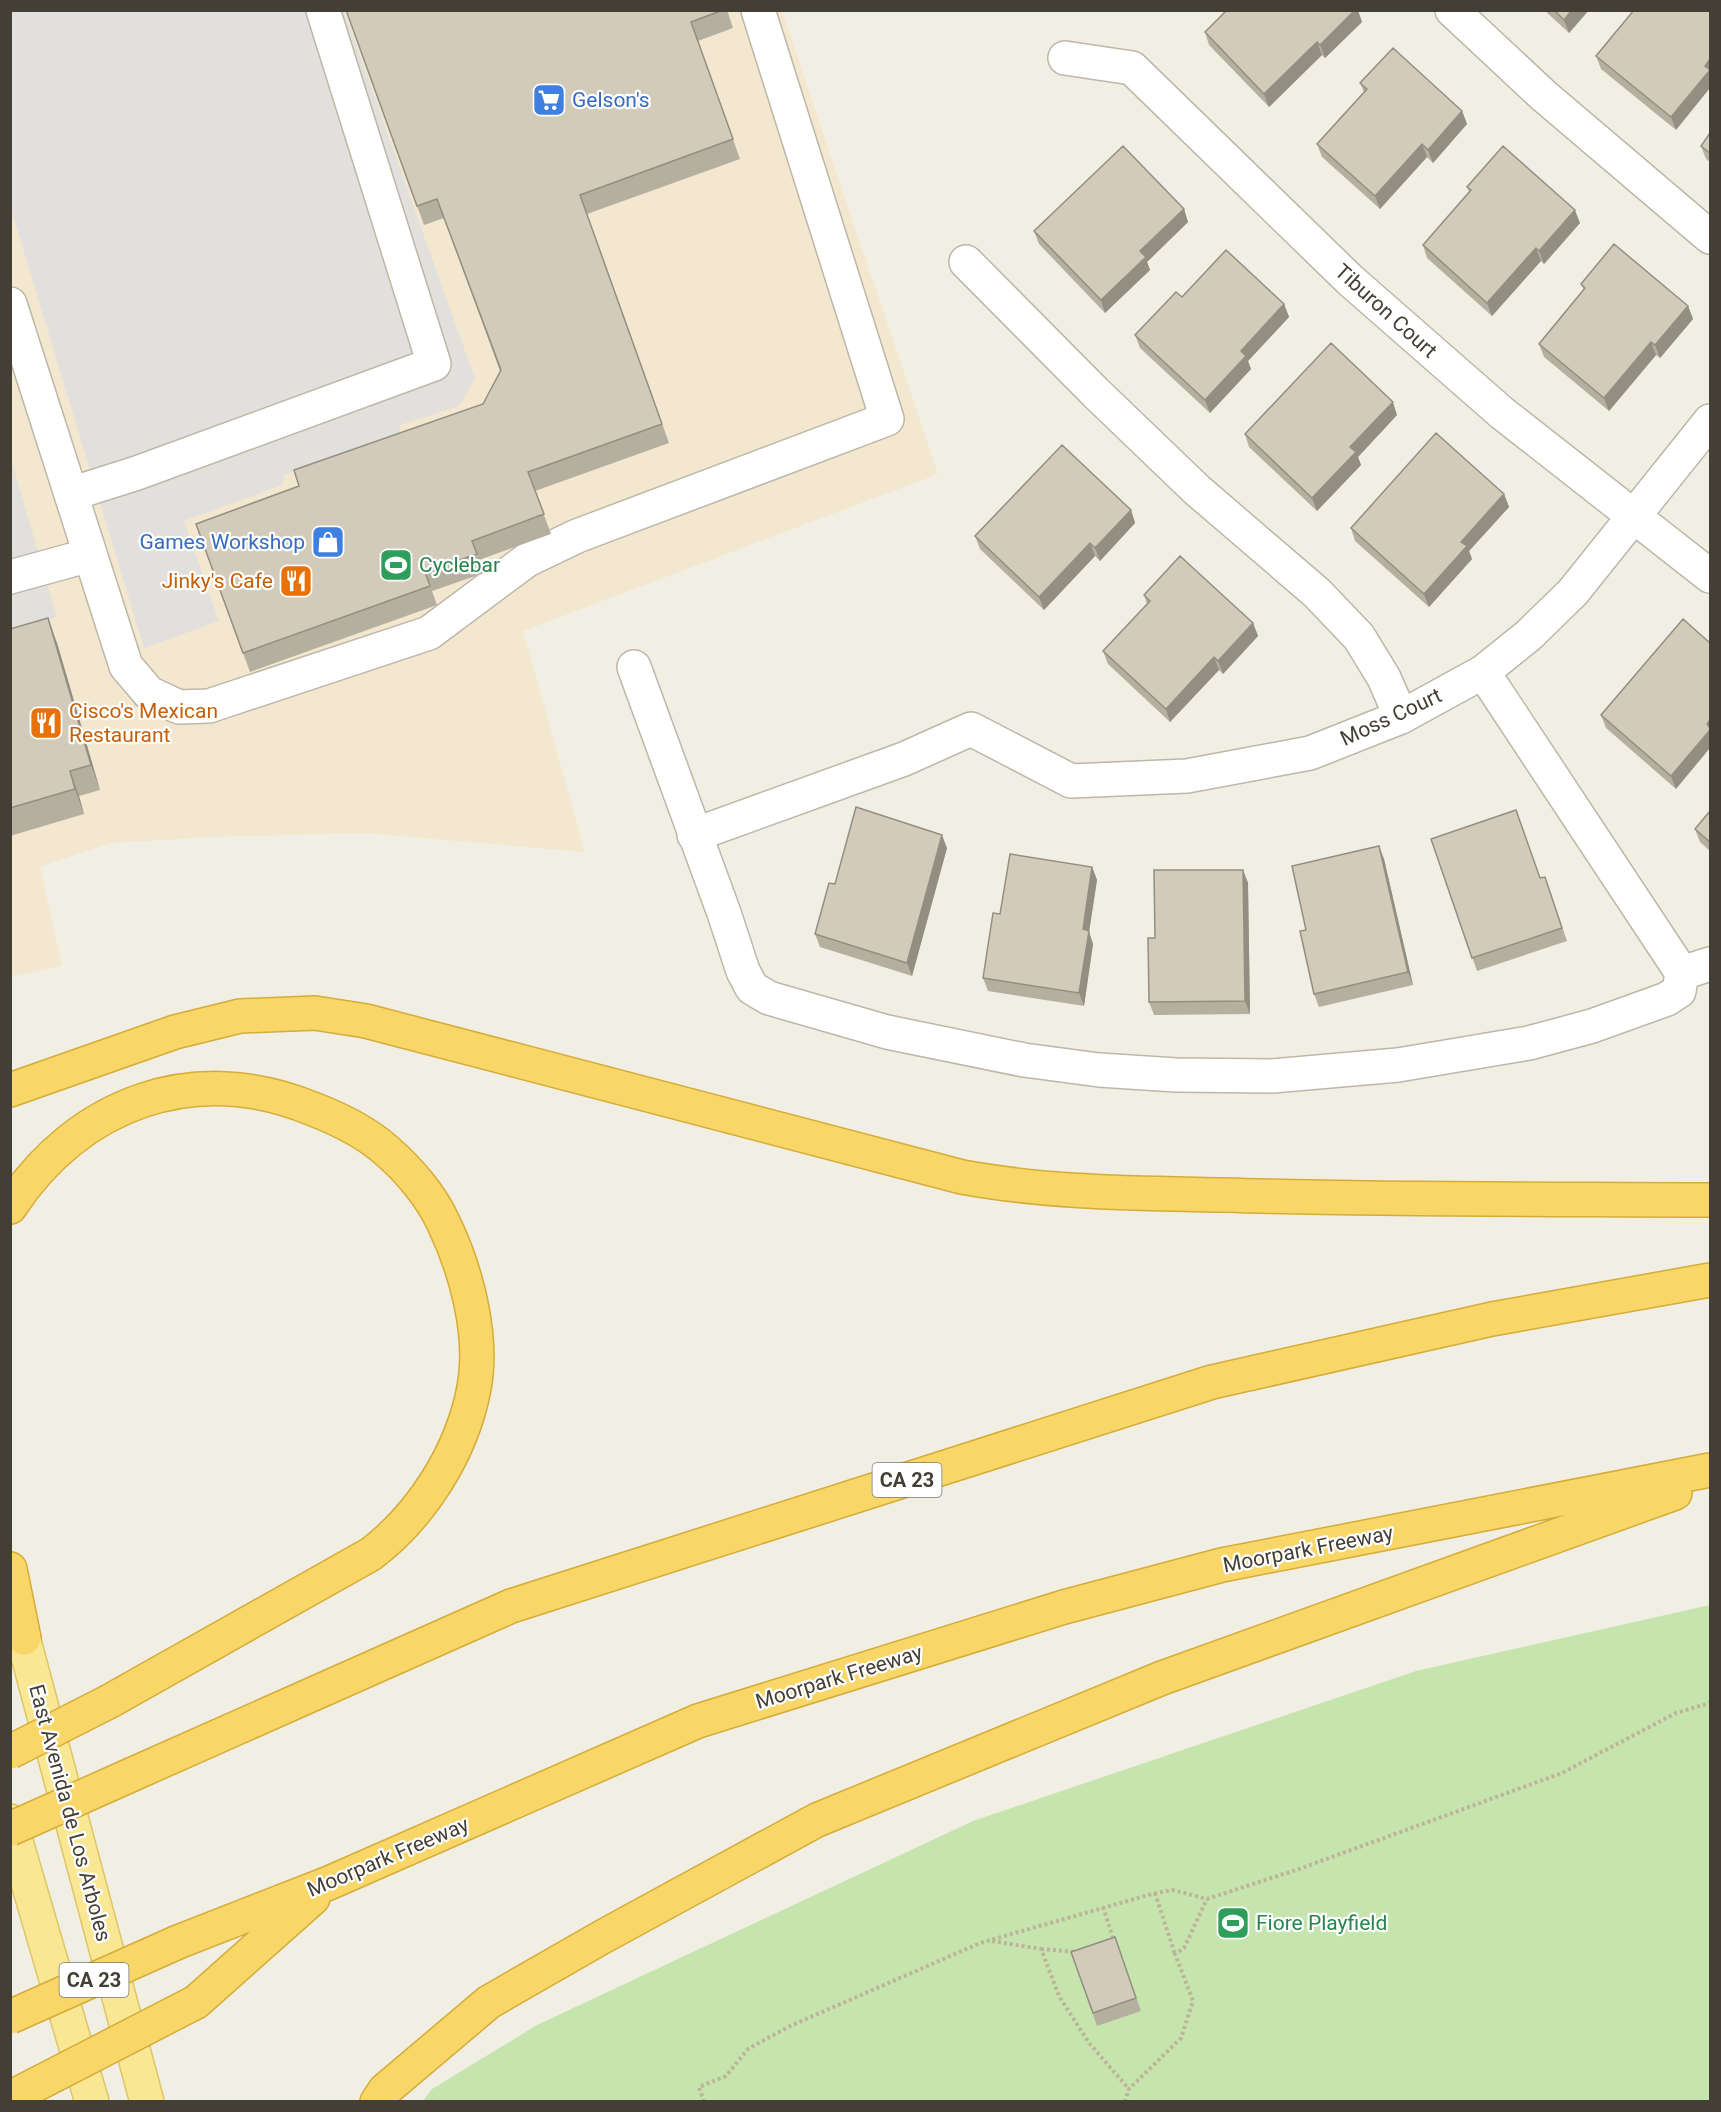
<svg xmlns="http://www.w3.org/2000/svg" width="1721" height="2112" font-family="Roboto,sans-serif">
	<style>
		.commercial { fill: #f3e7cf }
		.green { fill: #c6e4ae }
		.parking { fill: #e2e0dc }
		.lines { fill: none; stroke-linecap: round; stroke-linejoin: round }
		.minor-casing { stroke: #bcb7a7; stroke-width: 36 }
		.major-casing { stroke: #dec665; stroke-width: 36 }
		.highway-casing { stroke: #d6ac39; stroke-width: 36 }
		.path { stroke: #bdb499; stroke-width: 4; stroke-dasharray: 3 3; stroke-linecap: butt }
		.minor { stroke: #fff; stroke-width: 33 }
		.major { stroke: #fae794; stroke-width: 33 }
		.highway { stroke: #f8d668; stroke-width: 33 }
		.highway-bridge-casing { stroke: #d6ac39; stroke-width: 36; stroke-linecap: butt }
		.highway-bridge { stroke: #f8d668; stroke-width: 33 }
		.wall { fill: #b5afa0 }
		.shaded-wall { fill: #938e82 }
		.building { fill: #d2cbba; stroke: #938e82; stroke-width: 1.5 }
		.labels { text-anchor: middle; stroke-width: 4.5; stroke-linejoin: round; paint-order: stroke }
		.shield { fill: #fff; stroke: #7b7971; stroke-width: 1.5 }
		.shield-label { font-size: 20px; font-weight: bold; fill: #433f34 }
		.shop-label { font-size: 21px; fill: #366cbe; stroke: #fff; text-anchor: start }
		.street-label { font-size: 21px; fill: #433f34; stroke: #fff }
		.leisure-label { font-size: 21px; fill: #27864d; stroke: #fff; text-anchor: start }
		.food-label { font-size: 21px; fill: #c56008; stroke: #fff; text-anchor: end }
	</style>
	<rect width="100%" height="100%" fill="#f1efe4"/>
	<path class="commercial" d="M10,11H782L938,474L523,631L585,852L362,833L214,837L110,843L40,867L62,966L11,977Z"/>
	<path class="green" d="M1710,1605V2101L422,2102L432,2089L537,2025L973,1821L1416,1671Z"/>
	<path class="parking" d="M10,11H344L475,379L459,406L400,425L399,438L284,475L282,485L184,521L219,621L144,648L11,209Z
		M10,456L57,617L11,631H10Z"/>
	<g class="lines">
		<g class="minor-casing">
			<path id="minor" d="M1452,10L1543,95L1710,237
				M1065,58L1132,68L1350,280L1502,413L1710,576
				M966,262L1096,393L1197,490L1317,593L1359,637L1384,678L1401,717
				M10,304L126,666L149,693L179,707L209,706L429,633L527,560L577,536L887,419L758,10
				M71,494L137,473L434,364L323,10
				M10,577L90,555
				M634,667L724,913L743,971L752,988L769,998L887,1032L1024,1060L1099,1070L1176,1075L1272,1076L1398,1065L1529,1043L1592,1026L1667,999L1679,991L1682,973
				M1483,672L1682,973L1710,964
				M694,835L904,759L971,729L1071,781L1187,776L1310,753L1401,717L1483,672L1529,635L1573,592L1710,421"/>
		</g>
		<g class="major-casing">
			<path id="major" d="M16,1611L147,2102
				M10,1821L92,2102"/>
		</g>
		<g class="highway-casing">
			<path id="highway" d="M10,1090L175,1032L240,1016L315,1013L366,1021L962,1177C1049,1193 1136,1193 1224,1195C1386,1200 1548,1199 1710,1200
				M10,1207C79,1102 195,1060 313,1109C339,1119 366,1132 387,1151C409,1170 431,1196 443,1222C466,1269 484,1336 474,1388C462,1452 422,1515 371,1554L110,1701
				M10,1569L24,1638
				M133,1774L511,1606L1212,1382L1492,1319L1710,1280
				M178,1942L329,1883L698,1721L1064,1607L1222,1565L1710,1470
				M196,2002L313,1898
				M377,2102L385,2090L489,2002L604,1936L817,1820L1162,1678L1675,1493"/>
		</g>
		<path class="path" d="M1155,1893L1175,1954
			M1103,1907L1114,1941
			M992,1941L1041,1949L1059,1996L1089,2043L1129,2089
			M1041,1949L1076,1952
			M704,2102L699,2087L726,2076L748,2049L788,2027L980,1943L1152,1894L1172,1890L1207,1899L1299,1869L1562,1773L1676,1713L1710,1703
			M1125,2102L1129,2089L1181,2038L1193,2001L1175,1954L1184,1948L1207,1899"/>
		<use href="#minor" class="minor"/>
		<use href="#major" class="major"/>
		<use href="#highway" class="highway"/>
		<g class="highway-bridge-casing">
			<path id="highway-bridge" d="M10,1752L110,1701
				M10,1829L133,1774
				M10,2017L178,1942
				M10,2098L196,2002"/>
		</g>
		<use href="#highway-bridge" class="highway-bridge"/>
	</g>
	<path class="wall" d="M346,10H727L733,28L698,41L740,159L587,214L669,443L535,491L551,534L479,560L484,573L432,591L437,605L250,672L196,524L299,486L483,404L500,371L444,218L424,225Z
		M1544,10H1589L1569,33Z
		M1639,11L1676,130L1601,69L1596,56Z
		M1362,22L1325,58L1322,55L1269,107L1209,45L1205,32Z
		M1360,83L1462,111L1467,124L1433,163L1427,157L1380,209L1322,157L1317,144L1364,92Z
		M1710,133V162L1706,159L1701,146Z
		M1467,187L1580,223L1544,264L1541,261L1492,316L1427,258L1423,245L1469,192Z
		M1184,209L1188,222L1147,262L1150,270L1105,313L1039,244L1034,231Z
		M1581,284L1688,306L1693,319L1660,358L1656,355L1609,411L1544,357L1539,344L1584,290Z
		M1182,297L1284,304L1289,317L1248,361L1251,369L1210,413L1140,348L1135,335Z
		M1397,415L1358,457L1361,465L1317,511L1249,447L1245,434Z
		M1504,494L1509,507L1469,551L1472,559L1429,607L1355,541L1351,528Z
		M1131,510L1135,523L1100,561L1095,556L1044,610L980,549L975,536Z
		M1144,595L1253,623L1258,636L1223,674L1219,670L1170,722L1108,664L1103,651L1147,604Z
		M1683,619L1676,789L1606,728L1601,715Z
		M10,629L57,643L100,790L79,796L84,814L10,836Z
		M1710,811V851L1700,842L1695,829Z
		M1431,839L1540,878L1545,877L1567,941L1477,971Z
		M947,848L912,976L820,947L815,934L835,884Z
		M1384,859L1413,985L1319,1007L1314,994L1306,930Z
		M1092,867L1097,880L1089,932L1093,944L1084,1006L988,991L983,978L1000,914Z
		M1243,870L1248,883L1250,1014L1154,1015L1149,1002L1155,938Z
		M1115,1937L1141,2011L1097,2026L1071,1952Z"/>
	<path class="shaded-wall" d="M1355,10H1358L1362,22L1325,58L1320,45Z
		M1572,10H1589L1569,33L1564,20Z
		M1317,42L1322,55L1269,107L1264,94Z
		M1710,59V88L1676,130L1671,117L1705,66Z
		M1462,111L1467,124L1433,163L1428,150Z
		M1422,144L1427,157L1380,209L1375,196Z
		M1184,209L1188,222L1147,262L1150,270L1105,313L1101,300L1140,251Z
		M1575,210L1580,223L1544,264L1539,251Z
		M1536,248L1541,261L1492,316L1487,303Z
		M1284,304L1289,317L1248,361L1251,369L1210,413L1205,400L1241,351Z
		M1688,306L1693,319L1660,358L1655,345Z
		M1651,342L1656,355L1609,411L1604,398Z
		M1393,402L1397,415L1358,457L1361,465L1317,511L1312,498L1350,447Z
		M1504,494L1509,507L1469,551L1472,559L1429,607L1424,594L1461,542Z
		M1131,510L1135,523L1100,561L1095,548Z
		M1090,543L1095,556L1044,610L1039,597Z
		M48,618L57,643L100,790L91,765Z
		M1253,623L1258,636L1223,674L1218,661Z
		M1214,657L1219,670L1170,722L1166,709Z
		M1710,720V748L1676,789L1671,776Z
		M70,771L79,796L84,814L75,789Z
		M942,835L947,848L912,976L907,963Z
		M1379,846L1384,859L1413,985L1408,972Z
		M1092,867L1097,880L1089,932L1093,944L1084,1006L1079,993L1083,929Z
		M1243,870L1248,883L1250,1014L1245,1001Z"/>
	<path class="building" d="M346,10H723L691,22L733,139L580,195L662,424L528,472L544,514L472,541L477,554L425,572L430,586L243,653L196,524L299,486L294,470L483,404L501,370L437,199L417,206Z
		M1227,10H1355L1320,45L1317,42L1264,94L1205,32Z
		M1554,10H1572L1564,20Z
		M1634,10L1639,11L1640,10H1710V59L1705,66L1710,70L1671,117L1596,56Z
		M1393,48L1462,111L1428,150L1422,144L1375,196L1317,144L1367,89L1360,83Z
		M1710,133V153L1701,146Z
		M1123,146L1184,209L1140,251L1146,257L1101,300L1034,231Z
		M1503,146L1575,210L1539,251L1536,248L1487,303L1423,245L1471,190L1467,187Z
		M1614,244L1688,306L1655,345L1651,342L1604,398L1539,344L1585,288L1581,284Z
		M1226,250L1284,304L1241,351L1246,356L1205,400L1135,335L1176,292L1182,297Z
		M1331,343L1393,402L1350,447L1356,452L1312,498L1245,434Z
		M1436,433L1504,494L1461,542L1467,546L1424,594L1351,528Z
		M1062,445L1131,510L1095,548L1090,543L1039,597L975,536Z
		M1180,556L1253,623L1218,661L1214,657L1166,709L1103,651L1150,601L1144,595Z
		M48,618L91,765L70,771L75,789L10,808V629Z
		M1683,619L1710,643V720L1707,724L1710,728V730L1671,776L1601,715Z
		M856,807L942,835L907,963L815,934L829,883L835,884Z
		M1516,810L1540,878L1545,877L1562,928L1472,958L1431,839Z
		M1710,811V842L1695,829Z
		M1379,846L1408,972L1314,994L1300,931L1306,930L1292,866Z
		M1010,854L1092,867L1083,929L1089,931L1079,993L983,978L993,913L1000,914Z
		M1154,870H1243L1245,1001L1149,1002L1148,938H1155Z
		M1115,1937L1136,1998L1093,2013L1071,1952Z"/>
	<defs>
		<g id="supermarket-square" transform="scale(1.725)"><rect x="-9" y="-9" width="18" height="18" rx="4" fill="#3f7fe0" stroke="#fff"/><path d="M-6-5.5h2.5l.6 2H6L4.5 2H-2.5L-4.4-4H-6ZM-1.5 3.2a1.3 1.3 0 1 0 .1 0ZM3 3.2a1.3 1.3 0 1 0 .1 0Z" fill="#fff"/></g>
		<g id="shop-square" transform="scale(1.725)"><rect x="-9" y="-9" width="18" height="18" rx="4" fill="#3f7fe0" stroke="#fff"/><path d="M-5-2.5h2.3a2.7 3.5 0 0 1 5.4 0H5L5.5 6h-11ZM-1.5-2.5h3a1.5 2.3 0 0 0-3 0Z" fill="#fff"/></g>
		<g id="stadium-square" transform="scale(1.725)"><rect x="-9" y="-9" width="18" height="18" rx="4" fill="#2e9e5b" stroke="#fff"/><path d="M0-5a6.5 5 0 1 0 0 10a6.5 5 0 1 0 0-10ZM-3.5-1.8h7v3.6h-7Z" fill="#fff"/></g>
		<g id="restaurant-square" transform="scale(1.725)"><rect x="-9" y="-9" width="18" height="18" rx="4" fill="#e8710a" stroke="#fff"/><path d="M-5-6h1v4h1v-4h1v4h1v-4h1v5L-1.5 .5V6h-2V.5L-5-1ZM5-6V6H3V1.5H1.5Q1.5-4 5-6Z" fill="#fff"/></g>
	</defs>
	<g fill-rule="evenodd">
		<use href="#supermarket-square" x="549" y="100"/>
		<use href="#shop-square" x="328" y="542"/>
		<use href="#stadium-square" x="396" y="565"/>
		<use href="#restaurant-square" x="296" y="581"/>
		<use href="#restaurant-square" x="46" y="723"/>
		<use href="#stadium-square" x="1233" y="1923"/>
	</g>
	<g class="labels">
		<g class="shield">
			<rect x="872.5" y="1463" width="69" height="34" rx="4.5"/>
			<rect x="59.5" y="1963" width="69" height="34" rx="4.5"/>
		</g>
		<g class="shield-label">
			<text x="907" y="1487">CA 23</text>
			<text x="94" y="1987">CA 23</text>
		</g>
		<g class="shop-label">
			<text x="572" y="107">Gelson's</text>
			<text x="305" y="549" text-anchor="end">Games Workshop</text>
		</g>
		<g class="street-label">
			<text transform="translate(1386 311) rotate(42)" y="7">Tiburon Court</text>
			<text transform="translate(1391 717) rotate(-25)" y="7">Moss Court</text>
			<text transform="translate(1308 1549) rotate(-11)" y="7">Moorpark Freeway</text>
			<text transform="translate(839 1677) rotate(-17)" y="7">Moorpark Freeway</text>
			<text transform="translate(70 1813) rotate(75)" y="7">East Avenida de Los Arboles</text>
			<text transform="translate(388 1857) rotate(-23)" y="7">Moorpark Freeway</text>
		</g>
		<g class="leisure-label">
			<text x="419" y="572">Cyclebar</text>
			<text x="1256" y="1930">Fiore Playfield</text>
		</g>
		<g class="food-label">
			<text x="273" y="588">Jinky's Cafe</text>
			<text x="69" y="718" text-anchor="start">Cisco's Mexican<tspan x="69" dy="24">Restaurant</tspan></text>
		</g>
	</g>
	<rect width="1721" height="2112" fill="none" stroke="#433f34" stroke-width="24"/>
</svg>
